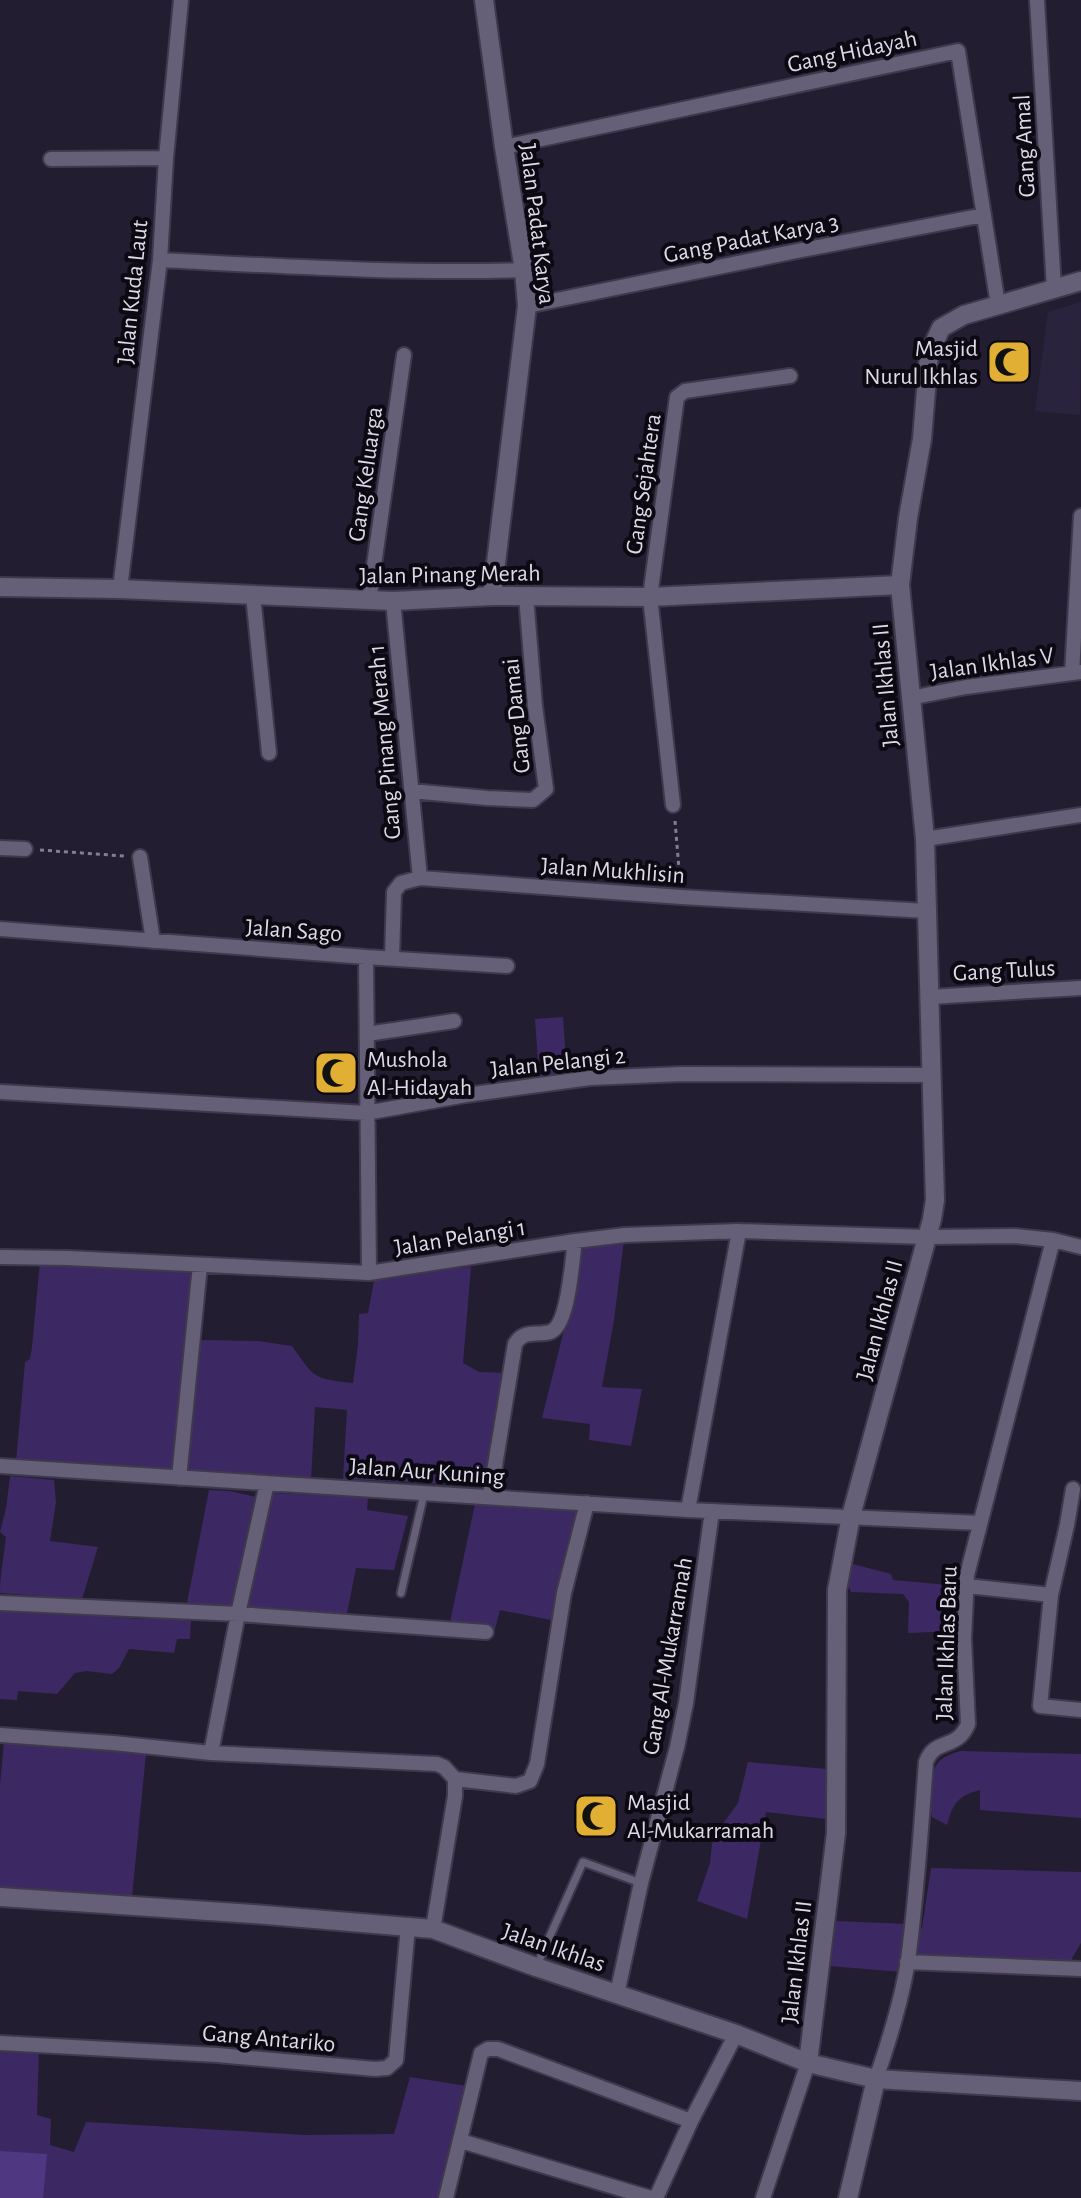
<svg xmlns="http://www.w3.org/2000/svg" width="1081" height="2198" font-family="'Alegreya Sans',sans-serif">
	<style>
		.built { fill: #2a233e }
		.green { fill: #3c2963 }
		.water { fill: #503782 }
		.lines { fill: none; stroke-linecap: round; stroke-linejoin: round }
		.service-casing { stroke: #3e3a4b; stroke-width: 11 }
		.minor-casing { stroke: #3e3a4b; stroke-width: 18 }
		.tertiary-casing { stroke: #3e3a4b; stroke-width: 22 }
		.path { stroke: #837f90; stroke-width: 3; stroke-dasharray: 4 4; stroke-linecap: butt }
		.service { stroke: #655f78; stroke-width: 7 }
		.minor { stroke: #655f78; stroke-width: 14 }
		.tertiary { stroke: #655f78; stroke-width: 18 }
		.labels { text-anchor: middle; stroke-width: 8; stroke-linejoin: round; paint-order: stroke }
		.street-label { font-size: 24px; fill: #dddae8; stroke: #0c0912 }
		.poi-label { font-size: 24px; fill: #dddae8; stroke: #0c0912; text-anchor: start }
	</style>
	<rect width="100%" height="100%" fill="#231d32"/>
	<path class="built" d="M1081,302L1080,415L1035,411L1048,312Z"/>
	<path class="green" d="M563,1017L567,1074L539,1076L535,1019Z
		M624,1240L614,1320L602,1387L642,1389L631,1446L589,1440L590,1424L542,1418L570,1306L580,1247Z
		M40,1262L192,1272L175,1470L16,1462L25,1362L30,1359L32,1347Z
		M471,1267L463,1363L479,1372L505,1373L501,1400L484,1486L343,1479L347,1410L315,1407L311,1480L188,1472L185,1467L198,1340L258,1341L292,1346C315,1378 313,1379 353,1383L358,1345L359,1314L368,1313L374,1281L424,1270Z
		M10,1476L54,1480L56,1502L50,1541L98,1547L82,1599L0,1593C0,1574 4,1556 6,1537L0,1532L6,1509Z
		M209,1490L230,1491L256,1497L235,1611L186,1608Z
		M271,1493L368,1497L367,1510L408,1516L394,1570L356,1568L346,1618L247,1611Z
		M475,1504L579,1509L556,1621L500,1610L495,1629L449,1627Z
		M849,1563L891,1574L893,1580L959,1586L961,1601L957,1631L908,1633L909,1602L903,1594L851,1592L848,1584Z
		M38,1608L87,1615L140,1619L166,1617L191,1621L190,1639H177L174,1653L129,1649L119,1668L112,1674L86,1671L75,1673L57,1694L18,1691L17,1700L0,1699V1610L34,1612Z
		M4,1742L146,1753L132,1897L0,1890V1785Z
		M961,1751L1081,1754V1818L980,1810V1790C958,1796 953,1803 947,1825L932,1817C929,1804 930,1795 932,1783C934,1762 940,1757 961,1751Z
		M748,1762L827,1769L826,1819L766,1812L747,1919L697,1901L710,1863L712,1844L722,1825L738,1803Z
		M931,1868L1081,1872V1943L1072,1958V1963L918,1955L915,1937L917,1930L922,1928Z
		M835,1921L908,1924L902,1972L829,1966Z
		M0,2047L39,2050L37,2115L51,2119L50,2145L74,2152L86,2122L306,2135L394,2134L410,2077L467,2086L438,2198H0Z"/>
	<path class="water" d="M0,2151L47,2154L43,2198H0Z"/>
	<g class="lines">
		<g class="service-casing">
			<path id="service" d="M401,1593L424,1494
				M537,1965L583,1862L641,1883"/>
		</g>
		<g class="minor-casing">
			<path id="minor" d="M1037,0L1054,289
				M504,147L958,51L998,305
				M51,159L166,158
				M160,260C281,266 402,274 524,270
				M527,306L802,250L984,215
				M120,589L160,260L166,158L181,0
				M253,595L269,753
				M369,600L404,355
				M393,601L420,878
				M1072,673L1081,516
				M910,698L966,687L1081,672
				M411,791L487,798L533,800L546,789L535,706L526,596
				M673,805L650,597L677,397L685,391L790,376
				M925,839L1081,815
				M0,848L25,849
				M140,857L153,941
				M0,929L366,957L369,1273
				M366,957L507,966
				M392,958L394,892L401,883L420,878L681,897L927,911
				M929,997L1081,988
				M367,1034L454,1021
				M0,1092L366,1113L466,1095L590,1078L682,1074L931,1075
				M0,1257L68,1258L369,1273L575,1241L625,1235L739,1231L926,1237L1015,1236L1053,1240L1081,1247
				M0,1466L688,1510L980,1523
				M179,1478L200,1265
				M1073,1489L1067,1525L1051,1595L1040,1706L1081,1710
				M490,1496L515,1344C524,1329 536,1336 550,1332C569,1326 572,1259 575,1241
				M688,1510L739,1231
				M967,1586L1051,1595
				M0,1603L238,1614L486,1632
				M0,1735L113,1743L211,1753L437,1764L444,1767L455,1779V1796L433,1929
				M211,1753L238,1614L267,1483
				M455,1779L516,1786L530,1781L537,1764L564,1593L587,1503
				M907,1962L1081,1969
				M617,1994L641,1883L677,1747L686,1703L712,1511
				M0,2043L217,2055L375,2069L387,2068L396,2060L408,1926
				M876,2079C889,2041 902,2000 908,1960C917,1894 921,1828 926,1762C935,1737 957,1751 968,1724L964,1638L967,1575L1053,1240
				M461,2141L651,2198
				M446,2198L481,2053L488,2049H498L691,2121
				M656,2198L691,2121L736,2034
				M763,2198L808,2063"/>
		</g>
		<g class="tertiary-casing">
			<path id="tertiary" d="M484,0L504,147L524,270L527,306L492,596
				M0,587L120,589L393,601L492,596L650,597L900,585
				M0,1897L253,1914L433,1929L536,1967L736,2034L808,2063L876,2079L1081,2091
				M808,2063L836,1833L837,1590L851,1516L932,1219L935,1200L925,839L900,585L908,518L922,439L929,354L941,328L964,315L1081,281
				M848,2198L876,2079"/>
		</g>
		<path class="path" d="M675,821L680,881
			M40,850L124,856"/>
		<use href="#service" class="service"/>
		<use href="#minor" class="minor"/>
		<use href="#tertiary" class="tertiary"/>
	</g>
	<defs>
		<g id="mosque-square" transform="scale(2.3)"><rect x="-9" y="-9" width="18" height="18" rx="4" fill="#e1af34" stroke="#0c0912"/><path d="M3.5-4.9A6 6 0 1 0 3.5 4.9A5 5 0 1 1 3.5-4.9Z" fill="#111"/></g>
	</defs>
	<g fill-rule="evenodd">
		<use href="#mosque-square" x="1009" y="362"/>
		<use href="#mosque-square" x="336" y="1073"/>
		<use href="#mosque-square" x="596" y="1816"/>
	</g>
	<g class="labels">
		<g class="street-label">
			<text transform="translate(852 51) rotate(-12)" y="8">Gang Hidayah</text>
			<text transform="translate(1024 146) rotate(-93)" y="8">Gang Amal</text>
			<text transform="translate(538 224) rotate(83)" y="8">Jalan Padat Karya</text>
			<text transform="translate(751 238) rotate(-11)" y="8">Gang Padat Karya 3</text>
			<text transform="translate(132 292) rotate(-84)" y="8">Jalan Kuda Laut</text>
			<text transform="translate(365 474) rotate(-82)" y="8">Gang Keluarga</text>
			<text transform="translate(643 484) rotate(-82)" y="8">Gang Sejahtera</text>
			<text transform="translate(450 574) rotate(-1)" y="8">Jalan Pinang Merah</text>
			<text transform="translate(992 663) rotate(-8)" y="8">Jalan Ikhlas V</text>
			<text transform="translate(885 685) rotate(-95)" y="8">Jalan Ikhlas II</text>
			<text transform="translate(516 716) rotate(-96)" y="8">Gang Damai</text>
			<text transform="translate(384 742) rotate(-95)" y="8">Gang Pinang Merah 1</text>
			<text transform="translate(613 870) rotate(4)" y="8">Jalan Mukhlisin</text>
			<text transform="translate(294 930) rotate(4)" y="8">Jalan Sago</text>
			<text transform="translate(1004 970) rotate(-3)" y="8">Gang Tulus</text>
			<text transform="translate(558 1062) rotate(-6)" y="8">Jalan Pelangi 2</text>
			<text transform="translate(460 1237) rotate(-9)" y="8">Jalan Pelangi 1</text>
			<text transform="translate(879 1320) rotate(-75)" y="8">Jalan Ikhlas II</text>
			<text transform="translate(427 1471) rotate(4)" y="8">Jalan Aur Kuning</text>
			<text transform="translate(946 1643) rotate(-88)" y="8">Jalan Ikhlas Baru</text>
			<text transform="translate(667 1656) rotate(-80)" y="8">Gang Al-Mukarramah</text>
			<text transform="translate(554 1947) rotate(19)" y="8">Jalan Ikhlas</text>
			<text transform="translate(796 1962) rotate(-83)" y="8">Jalan Ikhlas II</text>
			<text transform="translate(269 2038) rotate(5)" y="8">Gang Antariko</text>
		</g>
		<g class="poi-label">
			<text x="978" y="356" text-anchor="end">Masjid<tspan x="978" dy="28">Nurul Ikhlas</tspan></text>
			<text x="367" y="1067">Mushola<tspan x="367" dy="28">Al-Hidayah</tspan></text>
			<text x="627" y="1810">Masjid<tspan x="627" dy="28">Al-Mukarramah</tspan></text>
		</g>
	</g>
</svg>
